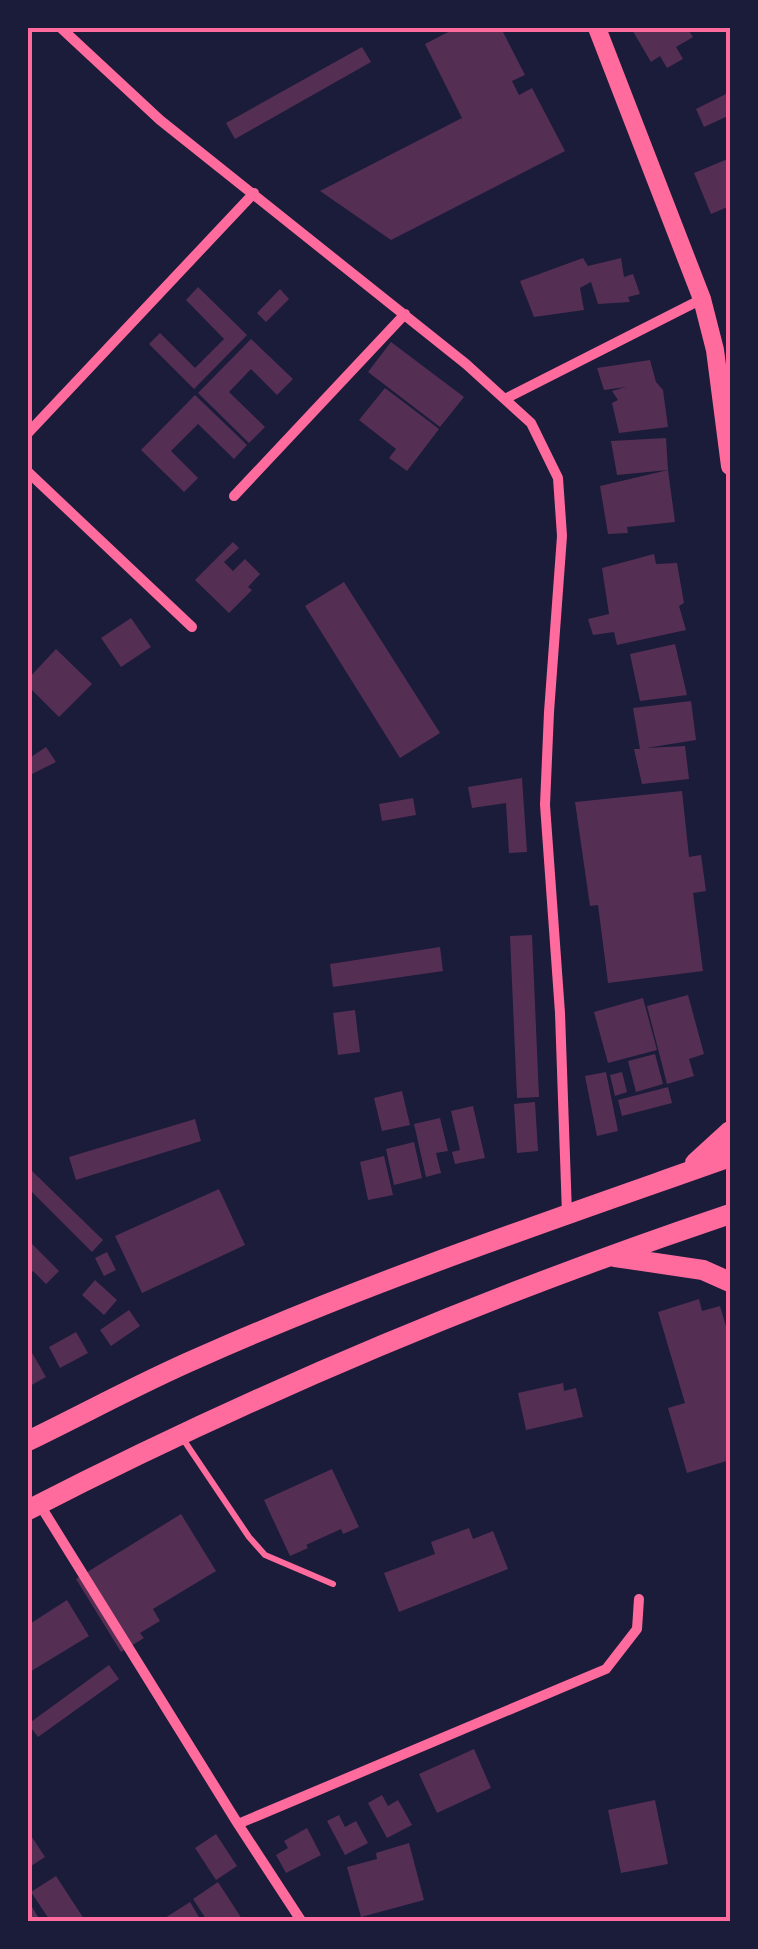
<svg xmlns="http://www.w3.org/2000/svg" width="758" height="1949" font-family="'Source Serif 4',serif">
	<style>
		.building { fill: #542f53 }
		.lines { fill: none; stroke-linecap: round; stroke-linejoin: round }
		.service { stroke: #ff6b9d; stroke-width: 6 }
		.minor { stroke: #ff6b9d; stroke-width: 10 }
		.primary { stroke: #ff6b9d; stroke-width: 18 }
		.trunk { stroke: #ff6b9d; stroke-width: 20 }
		.neatline { fill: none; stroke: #ff6b9d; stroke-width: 4 }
	</style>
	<rect width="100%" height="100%" fill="#1b1b3a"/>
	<path class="building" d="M456,28H501L525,75L512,81L519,95L532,88L565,151L391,240L320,191L462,118L425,44Z
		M631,28H687L693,37L676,47L683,59L667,68L660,56L651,62Z
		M362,47L371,62L235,139L226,123Z
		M730,92V115L704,127L696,109Z
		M730,158V206L711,214L694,173Z
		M583,258L588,266L621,258L624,277L633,274L640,294L628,297L630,302L598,304L591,282L580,288L584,310L534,317L520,281Z
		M198,287L247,335L194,389L149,344L160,333L195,368L224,339L186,300Z
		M280,289L289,299L266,322L257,313Z
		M251,339L293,379L277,395L251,369L229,392L265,427L249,443L198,393Z
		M391,342L464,397L440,427L368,372Z
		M650,360L656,382L663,390L668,427L619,433L612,403L618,400L612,391L626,387L604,390L597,368Z
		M385,388L439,429L407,471L389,458L396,449L359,420Z
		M195,395L247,445L234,459L198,424L171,451L198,478L184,492L141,450Z
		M666,438L668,470L617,475L611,441Z
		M668,470L675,522L627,527L628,533L608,534L600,486Z
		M233,542L239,548L224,562L233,571L245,559L260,574L248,587L252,590L229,613L195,580Z
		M654,554L656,564L677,563L684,603L679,606L686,630L617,645L614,632L593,635L588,619L609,614L602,568Z
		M344,582L440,733L400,758L305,606Z
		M131,618L151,647L121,667L101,638Z
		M675,644L687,695L640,701L630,654Z
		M56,649L92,684L59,717L28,686V679Z
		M691,701L696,740L646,748L685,746L689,779L642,784L634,749H640L633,708Z
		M46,747L56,762L28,776V759Z
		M522,778L527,852L509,853L506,803L472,808L468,787Z
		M682,791L689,857L701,855L706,891L693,893L703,971L608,983L598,905L590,906L575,802Z
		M413,798L416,815L382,821L379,804Z
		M532,935L539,1097L517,1098L510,936Z
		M440,947L443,971L333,987L330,964Z
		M688,995L704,1054L689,1059L694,1076L667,1084L647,1006Z
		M643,998L657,1050L608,1063L594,1012Z
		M355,1010L360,1052L338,1055L333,1013Z
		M655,1054L663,1084L636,1092L628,1061Z
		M606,1072L618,1131L597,1136L585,1076Z
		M622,1072L627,1092L615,1096L610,1075Z
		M668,1087L672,1103L622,1116L618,1100Z
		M402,1091L410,1125L382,1131L374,1098Z
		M535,1102L538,1151L517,1153L514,1104Z
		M473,1106L485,1158L455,1164L452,1152L460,1150L451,1111Z
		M440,1118L448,1151L436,1153L441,1173L426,1177L414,1124Z
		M195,1119L201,1141L76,1180L69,1157Z
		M414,1142L422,1178L394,1185L386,1149Z
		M384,1156L393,1195L368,1200L360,1162Z
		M31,1170L103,1240L92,1252L28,1188V1173Z
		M219,1189L245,1245L142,1293L115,1236Z
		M28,1240L59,1271L46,1284L33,1271L28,1277Z
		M107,1252L116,1270L104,1276L95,1258Z
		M95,1280L117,1300L104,1315L82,1295Z
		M699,1299L702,1311L720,1306L730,1340V1460L687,1473L668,1408L685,1403L658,1312Z
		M129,1310L140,1326L111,1346L100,1330Z
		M76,1332L88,1353L60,1368L49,1347Z
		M31,1351L46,1377L28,1387V1354Z
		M563,1383L564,1391L576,1388L583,1417L526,1430L518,1393Z
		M332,1469L359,1527L343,1534L341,1529L306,1545L308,1548L290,1556L264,1500Z
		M181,1514L216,1571L153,1609L160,1621L140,1633L144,1638L121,1652L76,1579Z
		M469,1528L473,1539L493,1531L508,1569L399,1612L384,1573L435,1554L431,1542Z
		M67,1600L89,1636L28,1673V1625Z
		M109,1665L119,1679L38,1737L28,1724Z
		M474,1749L491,1788L437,1813L419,1774Z
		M382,1795L388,1806L398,1800L412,1825L387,1838L368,1803Z
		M655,1800L668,1864L621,1873L608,1810Z
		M339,1815L345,1827L356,1821L368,1843L345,1855L327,1821Z
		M307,1828L321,1855L286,1873L276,1855L288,1848L284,1841Z
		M28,1831L45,1857L28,1868Z
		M216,1834L237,1866L216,1880L195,1848Z
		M409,1843L424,1900L361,1917L347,1867L377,1859L376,1853Z
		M56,1876L86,1922H51L31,1892Z
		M218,1882L244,1922H208L193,1899Z
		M28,1900L41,1922H28Z
		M190,1902L202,1922H167L165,1918Z"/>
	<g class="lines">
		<path class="service" d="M183,1439L249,1537L265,1555L333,1584"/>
		<path class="minor" d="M61,28L160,120L466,364L531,423L558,478L562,536L549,712L545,805L560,1013L567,1214
			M505,399L702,299
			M28,433L254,193
			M28,472L192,627
			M234,496L405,314
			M40,1505L238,1824L302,1922
			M238,1824L606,1669L637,1629L639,1599"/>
		<path class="primary" d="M597,28L702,299L715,350L730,466"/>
		<path class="trunk" d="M695,1163L730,1131
			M615,1257L703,1270L730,1282
			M28,1441C84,1414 140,1383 198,1358C371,1281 552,1220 730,1157
			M28,1510C254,1394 489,1295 730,1214"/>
	</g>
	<rect width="758" height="1949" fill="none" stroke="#1b1b3a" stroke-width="60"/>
	<rect x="30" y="30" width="698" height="1889" class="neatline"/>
</svg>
